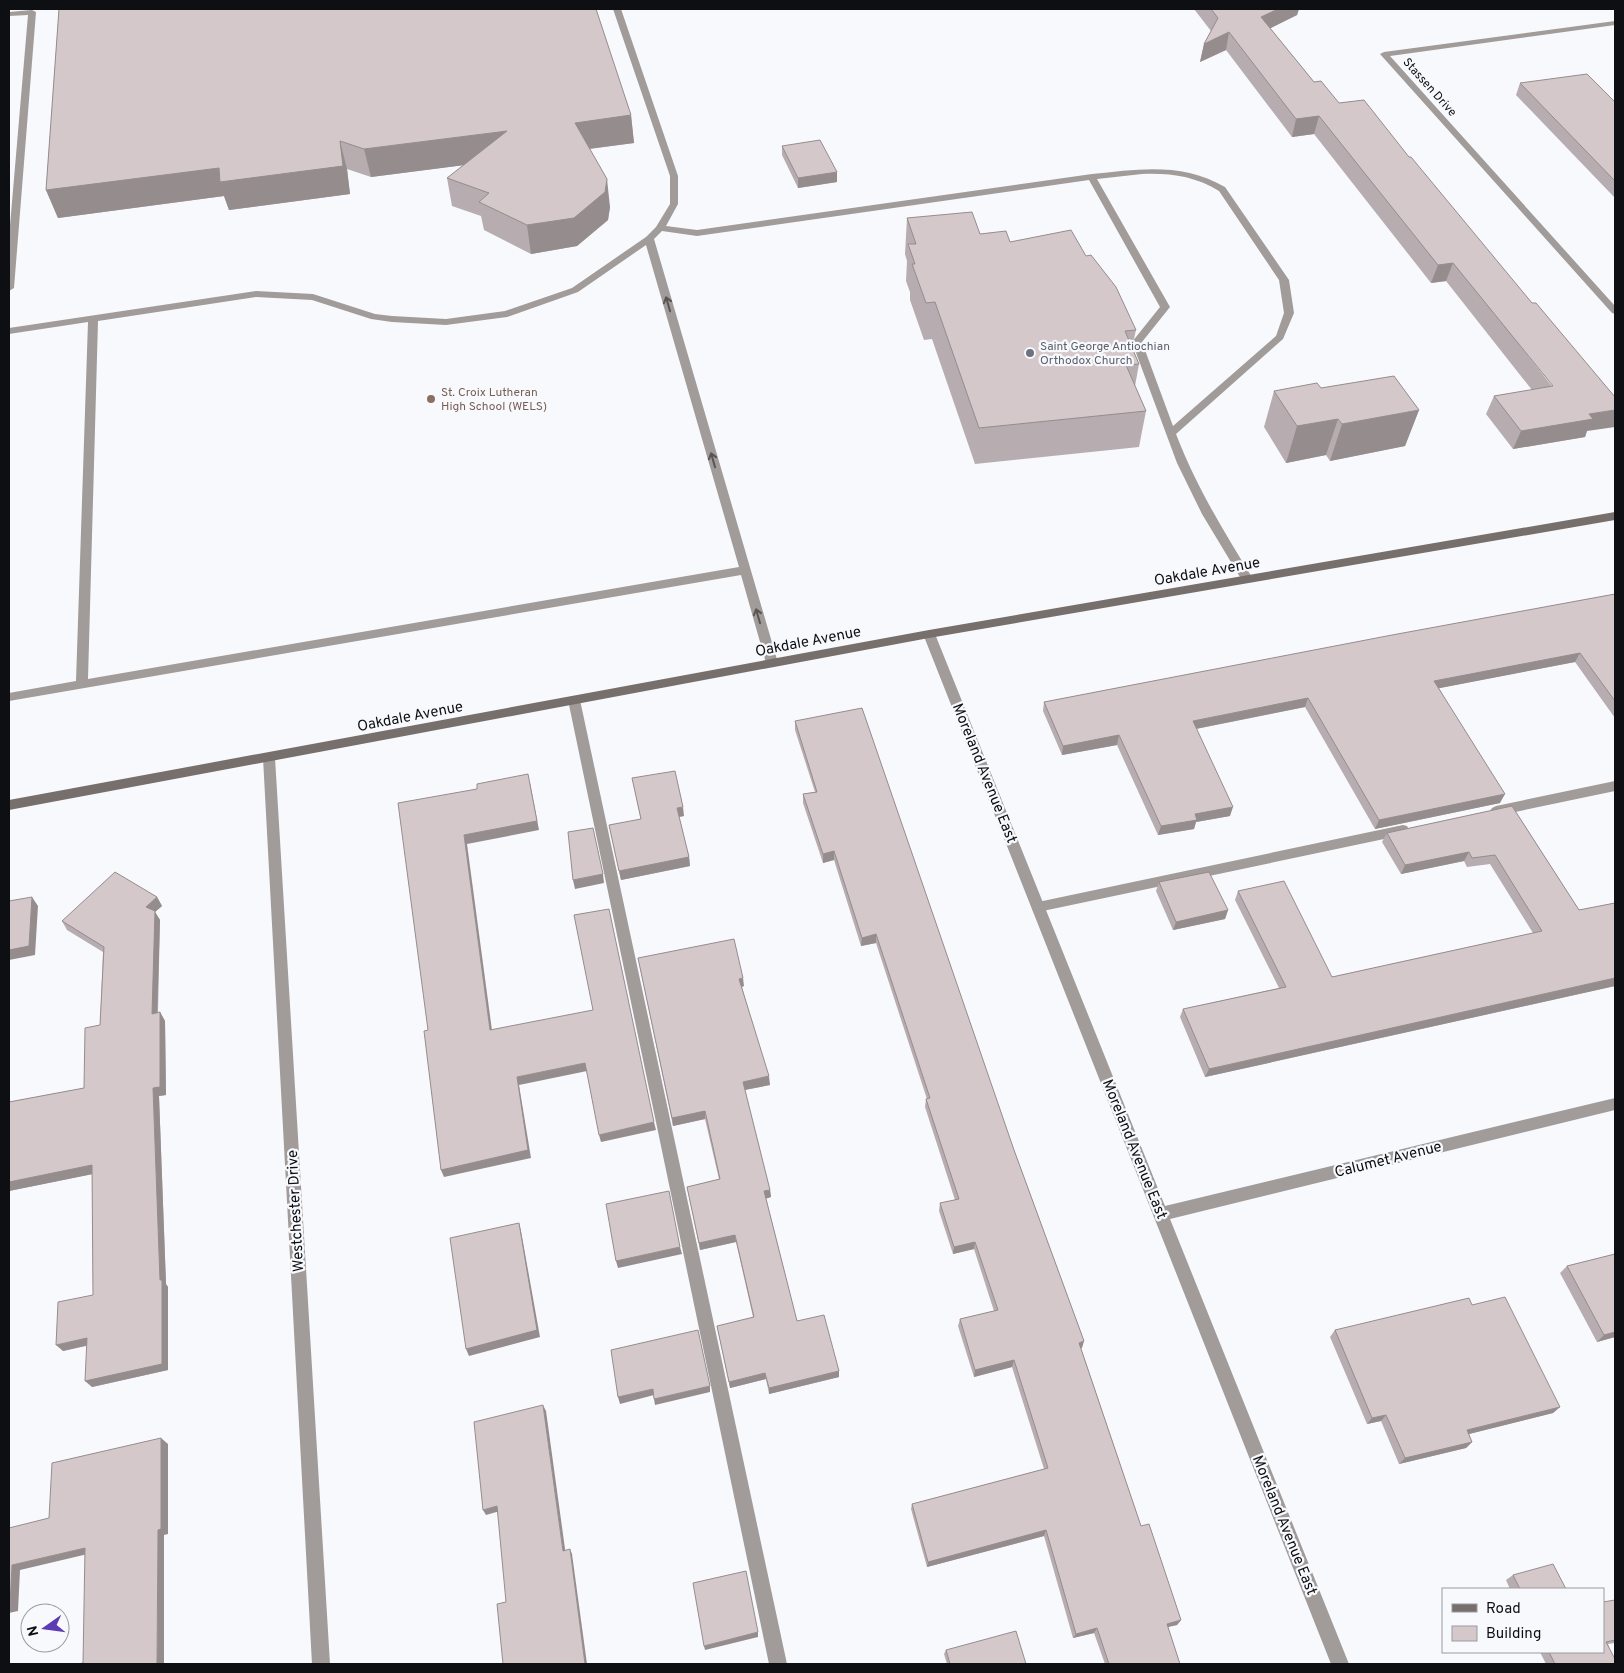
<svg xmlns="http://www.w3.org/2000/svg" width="1624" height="1673" font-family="Overpass,sans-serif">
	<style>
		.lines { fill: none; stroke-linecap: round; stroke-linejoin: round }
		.lane { fill: #a19b99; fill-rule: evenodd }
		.street { fill: #a19b99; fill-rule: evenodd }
		.secondary { fill: #776f6c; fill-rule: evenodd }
		.wall { fill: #b7acaf }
		.shaded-wall { fill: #958c8e }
		.building { fill: #d5c8cb; stroke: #958c8e }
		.oneway { stroke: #585556 }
		.worship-dot { fill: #6b7280; stroke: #f8f9fd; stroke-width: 2 }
		.education-dot { fill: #8d6e63; stroke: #f8f9fd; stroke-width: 2 }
		.labels { text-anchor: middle; stroke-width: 4.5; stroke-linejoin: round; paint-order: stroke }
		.far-street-label { font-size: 12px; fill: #0e0f12; stroke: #f8f9fd }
		.far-worship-label { font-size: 12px; fill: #5b616d; stroke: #f8f9fd; text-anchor: start }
		.far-education-label { font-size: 12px; fill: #785e54; stroke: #f8f9fd; text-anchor: start }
		.street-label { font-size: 15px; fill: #0e0f12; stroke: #f8f9fd }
	</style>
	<rect width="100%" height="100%" fill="#f8f9fd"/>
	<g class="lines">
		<path class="lane" d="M613,9H621L678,176V204L666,226L697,230L1092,174C1139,169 1183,162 1225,187L1289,280L1294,313L1283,339L1176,434C1197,488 1223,530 1253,579L1251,582H1243L1202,514L1177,463L1132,342L1160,307L1089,180L697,236L662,231L654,239L778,663L776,666H768L766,663L741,575L9,701V693L76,681L88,322L9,334V328L256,291L313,294L375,314L392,316L446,319L505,311L572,288L646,237L656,227L670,204V176ZM1142,174C1171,173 1194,176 1219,191L1279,280L1284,313L1276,336L1173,426L1142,342L1170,307L1097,179ZM646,245L739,567L88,679L98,321L256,297L312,300L371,319L392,322L446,325L507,317L578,292Z
			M32,10L36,12L14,288L9,291V237L28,15L9,16V12Z
			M574,696L580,700L787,1664H769L568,700Z
			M1615,781V791L1496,816L1492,814L1490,811L1492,808L1496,806Z
			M1403,825L1407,826L1409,830L1407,834L1403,835L1038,912L1033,911L1032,907L1033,903L1038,902Z"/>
		<path class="street" d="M1615,21V25L1390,56L1615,306V314L1612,313L1380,54L1384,52Z
			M929,630L935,634L1165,1206L1615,1098V1110L1170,1219L1349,1664H1331L923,634Z
			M269,753L275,758L330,1664H312L263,758Z"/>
		<path class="secondary" d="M1615,512V520L929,638L9,810V800L929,630Z"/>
	</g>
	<path class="wall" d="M59,9L631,115L634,143L590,149L610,207L608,220L577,246L531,254L484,230L481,216L452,206L447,178L464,165L371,177L347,169L350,194L229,210L224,196L58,218L46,190Z
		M1194,9H1299L1297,15L1270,28L1314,82L1587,431L1585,437L1513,449L1486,414L1494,396L1532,390L1446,281L1431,283L1314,134L1292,137L1226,50L1200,62L1204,44L1211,31Z
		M1520,83L1615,102V198L1516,95Z
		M782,146L837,182L798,188L782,155Z
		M907,218L980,234L1010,242L1086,256L1136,330L1132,348L1139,364L1135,386L1146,411L1139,447L975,464L932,339L924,340L910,300V292L906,281L907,261L905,254Z
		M1321,388L1419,410L1405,446L1330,461L1326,455L1286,463L1264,427L1274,391Z
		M1615,594V718L1575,662L1439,688L1500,803L1375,829L1305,707L1196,729L1230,816L1196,822L1194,829L1158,835L1117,745L1062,755L1043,711L1044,702Z
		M795,721L1014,1150L1084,1341L1081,1348L1141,1526L1181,1620L1177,1625L1168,1627L1180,1664H1105L1094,1633L1073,1638L1044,1536L927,1567L911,1509L912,1504L1044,1469L1012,1367L974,1377L958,1326L960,1319L994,1311L974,1249L953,1254L939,1211L940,1203L955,1200L925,1107L926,1099H927L876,943L861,946L834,860L823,863L803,803V794L815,792L795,730Z
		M632,778L684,816L679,817L689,857L690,866L621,880L609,825L641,820Z
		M1512,806L1579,910L1615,903V986L1205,1077L1180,1017L1183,1009L1279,988L1235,900L1238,891L1332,977L1533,933L1490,864L1467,867L1464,861L1401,874L1382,842L1387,833Z
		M1159,882L1228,910L1225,919L1173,930L1156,891Z
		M157,897L162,906L155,912L160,920L158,1013L160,1012L165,1021L166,1095L159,1096L166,1284L168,1287V1370L92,1387L86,1346L63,1351L93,1295L92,1174L9,1191V1102L84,1088L100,1025L103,952L67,930L62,921Z
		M638,958L744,986L742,987L770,1085L745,1090L770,1190L771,1197L766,1198L797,1321L839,1377L769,1394L766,1379L730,1388L717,1326L753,1317L736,1242L700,1250L687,1187L719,1179L705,1119L673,1126Z
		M1615,1254V1337L1597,1342L1560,1273L1567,1266Z
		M1472,1305L1560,1407L1553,1413L1469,1434L1472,1442L1466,1448L1399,1464L1381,1421L1367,1424L1330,1337L1335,1330Z
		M1513,1575L1566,1589H1510L1506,1580Z
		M1615,1600V1643L1608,1644L1615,1664H1546L1540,1652H1603Z
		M946,1650L1026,1664H947L944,1654Z"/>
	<path class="shaded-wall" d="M1278,9H1299L1297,15L1257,35L1261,17Z
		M1229,32L1226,50L1200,62L1204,44Z
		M631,115L634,143L579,150L575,123Z
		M1319,116L1314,134L1292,137L1296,119Z
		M507,131L512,159L371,177L364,149Z
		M340,141L347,169L350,194L229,210L224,196L58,218L46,190Z
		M837,172V182L798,188V178Z
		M607,179L610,207L608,220L577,246L531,254L527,225Z
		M1453,263L1446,281L1431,283L1438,265Z
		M1419,410L1405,446L1330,461L1342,424Z
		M1615,410V427L1587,431L1585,437L1513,449L1521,431L1589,414Z
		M1338,419L1326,455L1286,463L1297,426Z
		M1580,653L1575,662L1430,690L1434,681Z
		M1308,698L1305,707L1190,730L1193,721Z
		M1119,735L1117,745L1062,755L1063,746Z
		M530,783L539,830L467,844L493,1038L490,1030L464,835Z
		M1505,794L1500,803L1375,829L1379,820Z
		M683,807L684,816L678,817L677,808Z
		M1233,807L1230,816L1196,822L1194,829L1158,835L1161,826L1195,814Z
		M834,851V860L823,863V854Z
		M1469,852L1464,861L1401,874L1405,865Z
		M689,857L690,866L621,880L619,871Z
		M603,874L604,883L575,889L573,880Z
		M32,897L38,906L35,955L9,960V950Z
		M157,897L162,906L155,912L160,920L157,1022L152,1014L146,907Z
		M1228,910L1225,919L1173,930L1176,922Z
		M876,934V943L861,946L862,938Z
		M743,978L744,986L740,987L739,979Z
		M1615,978V986L1205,1077L1209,1069Z
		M160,1012L165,1021L166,1095L159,1096L166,1284L168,1287V1370L92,1387L85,1381L160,1280L153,1088Z
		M585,1063L587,1071L519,1085L531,1158L444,1177L441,1170L517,1077Z
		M769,1076L770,1085L744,1090L743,1082Z
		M705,1111V1119L673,1126L672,1118Z
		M654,1122L656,1130L601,1142L599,1135Z
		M92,1165L98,1173L9,1191V1182Z
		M770,1190L771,1197L765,1199L764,1191Z
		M519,1223L521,1231L540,1337L469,1356L466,1349Z
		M735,1235L736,1242L700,1250L699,1243Z
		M975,1242L974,1249L953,1254L954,1247Z
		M680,1247L682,1254L618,1268L616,1261Z
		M1615,1332V1337L1597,1342L1604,1335Z
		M87,1338L93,1344L63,1351L56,1345Z
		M1084,1341L1082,1348L1077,1349L1079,1343Z
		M1014,1360L1012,1367L974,1377L975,1370Z
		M839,1371V1377L769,1394V1388Z
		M765,1373L766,1379L730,1388L729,1382Z
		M710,1386V1392L655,1405L654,1399Z
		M653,1389L654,1395L620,1404L618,1397Z
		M543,1405L546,1411L566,1556L563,1551Z
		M1560,1407L1553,1413L1461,1436L1467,1430Z
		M1386,1415L1381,1421L1367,1424L1372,1418Z
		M161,1438L168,1444V1534L164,1535V1664H157L158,1530Z
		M1472,1442L1466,1448L1399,1464L1405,1458Z
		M497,1506L500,1511L486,1515L483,1510Z
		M1046,1530L1044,1536L927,1567L928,1562Z
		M85,1548L92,1553L20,1570L18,1611L9,1613L12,1565Z
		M570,1549L572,1554L587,1664H585Z
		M1181,1620L1177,1625L1163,1628L1167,1624Z
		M1097,1628L1094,1633L1073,1638L1076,1634Z
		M758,1632V1637L705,1650L704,1646Z"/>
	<path class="building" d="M59,9H596L631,115L575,123L607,179L605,192L574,218L527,225L479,202L489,193L447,178L507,131L364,149L340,141L343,166L220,182L219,168L46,190Z
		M1211,9H1278L1261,17L1314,82L1321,81L1339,103L1364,100L1409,157H1411L1532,303H1536L1615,397V410L1589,414L1593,419L1521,431L1494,396L1553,386L1453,263L1438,265L1319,116L1296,119L1229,32L1204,44L1218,18Z
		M1587,74L1615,102V181L1520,83Z
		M820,140L837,172L798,178L782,146Z
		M972,212L980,234L1006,231L1010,242L1071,230L1086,256L1091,255L1116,287L1136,330L1125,331L1139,364L1126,365L1146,411L979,428L935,302L926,303L912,264H915L908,244H916L907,218Z
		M1394,376L1419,410L1342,424L1338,419L1297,426L1274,391L1317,383L1321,388Z
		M1615,594V701L1580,653L1434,681L1505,794L1379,820L1308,698L1193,721L1233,807L1195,814L1197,820L1161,826L1119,735L1063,746L1044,702L1392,635Z
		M862,708L1014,1150L1084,1341L1079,1343L1141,1526L1149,1524L1181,1620L1167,1624L1180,1664H1109L1097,1628L1076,1634L1046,1530L928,1562L912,1504L1048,1468L1014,1360L975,1370L960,1319L998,1310L975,1242L954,1247L940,1203L959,1199L926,1099L930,1098L876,934L862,938L834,851L823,854L803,794L817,792L795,721Z
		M675,771L683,807L677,808L689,857L619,871L609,825L641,819L632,778Z
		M528,774L537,821L464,835L490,1030L593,1010L574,915L609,909L654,1122L599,1135L585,1063L517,1077L528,1150L441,1170L424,1031L428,1030L398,803L477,789V784Z
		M1512,806L1579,910L1615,903V978L1209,1069L1183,1009L1286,987L1238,891L1284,881L1332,977L1542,931L1495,855L1472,858L1469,852L1405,865L1387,833Z
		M593,828L603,874L573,880L568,832Z
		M115,872L157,897L146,907L155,911L152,1014L160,1012V1087L153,1088L160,1280H162V1364L85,1381L87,1338L56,1345L58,1302L93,1295L92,1165L9,1182V1102L84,1088L85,1028L100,1025L104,947L62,921Z
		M1209,872L1228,910L1176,922L1159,882Z
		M32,897L29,946L9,950V901Z
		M734,939L743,978L739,979L769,1076L743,1082L770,1190L764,1191L797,1321L824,1315L839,1371L769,1388L765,1373L729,1382L717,1326L754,1317L735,1235L699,1243L687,1187L720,1179L705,1111L672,1118L638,958Z
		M669,1191L680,1247L616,1261L606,1204Z
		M519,1223L537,1330L466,1349L450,1238Z
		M1615,1254V1332L1604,1335L1567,1266Z
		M1505,1297L1560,1407L1467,1430L1472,1442L1405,1458L1386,1415L1372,1418L1335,1330L1469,1298L1472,1305Z
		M698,1330L710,1386L654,1399L653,1389L618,1397L611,1350Z
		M543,1405L563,1551L570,1549L585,1664H503L497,1604L506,1602L497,1506L483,1510L474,1422Z
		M161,1438V1529L158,1530L157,1664H77L83,1663L85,1548L12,1565L10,1606H9V1528L49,1518L52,1463Z
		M1553,1564L1566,1589H1520L1513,1575Z
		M746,1571L758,1632L704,1646L693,1583Z
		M1615,1600V1640L1606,1642L1615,1659V1664H1555L1549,1652H1603V1602Z
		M1016,1631L1026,1664H950L946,1650Z"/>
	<defs><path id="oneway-shaft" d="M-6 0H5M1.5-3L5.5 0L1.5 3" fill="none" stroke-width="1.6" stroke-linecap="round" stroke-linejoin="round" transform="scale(1.25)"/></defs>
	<g class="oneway">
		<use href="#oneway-shaft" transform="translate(668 304) rotate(-106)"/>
		<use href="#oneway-shaft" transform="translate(713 460) rotate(-106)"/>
		<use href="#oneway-shaft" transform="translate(758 616) rotate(-106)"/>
	</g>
	<circle class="worship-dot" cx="1030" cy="353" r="5"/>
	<circle class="education-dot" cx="431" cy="399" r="5"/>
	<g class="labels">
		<g class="far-street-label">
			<text transform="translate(1430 87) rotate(48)" y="4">Stassen Drive</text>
		</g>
		<g class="far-worship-label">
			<text x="1040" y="350">Saint George Antiochian<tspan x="1040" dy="14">Orthodox Church</tspan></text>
		</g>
		<g class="far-education-label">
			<text x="441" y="396">St. Croix Lutheran<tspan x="441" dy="14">High School (WELS)</tspan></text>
		</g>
		<g class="street-label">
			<text transform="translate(1207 571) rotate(-10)" y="5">Oakdale Avenue</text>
			<text transform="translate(808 641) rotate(-11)" y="5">Oakdale Avenue</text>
			<text transform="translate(410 716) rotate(-11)" y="5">Oakdale Avenue</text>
			<text transform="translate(985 773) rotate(68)" y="5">Moreland Avenue East</text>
			<text transform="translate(1135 1149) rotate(68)" y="5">Moreland Avenue East</text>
			<text transform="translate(1388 1159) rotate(-14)" y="5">Calumet Avenue</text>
			<text transform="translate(295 1211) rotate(-93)" y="5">Westchester Drive</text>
			<text transform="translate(1285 1525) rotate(68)" y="5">Moreland Avenue East</text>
		</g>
	</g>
	<rect width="1624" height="1673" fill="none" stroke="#0e0f12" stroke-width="20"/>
	<rect x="1442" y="1588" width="162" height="65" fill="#f8f9fd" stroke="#9a9b9f"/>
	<rect x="1452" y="1604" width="25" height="8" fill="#776f6c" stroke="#9a9b9f"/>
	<text x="1486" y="1613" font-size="15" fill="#0e0f12">Road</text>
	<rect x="1452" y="1626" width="25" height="15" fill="#d5c8cb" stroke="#9a9b9f"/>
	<text x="1486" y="1638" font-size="15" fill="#0e0f12">Building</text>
	<g transform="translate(45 1628) rotate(256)"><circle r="24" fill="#f8f9fd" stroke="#9a9b9f"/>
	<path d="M0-4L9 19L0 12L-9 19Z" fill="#5d3bb3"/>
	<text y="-8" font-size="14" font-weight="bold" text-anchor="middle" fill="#0e0f12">N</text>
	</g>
</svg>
